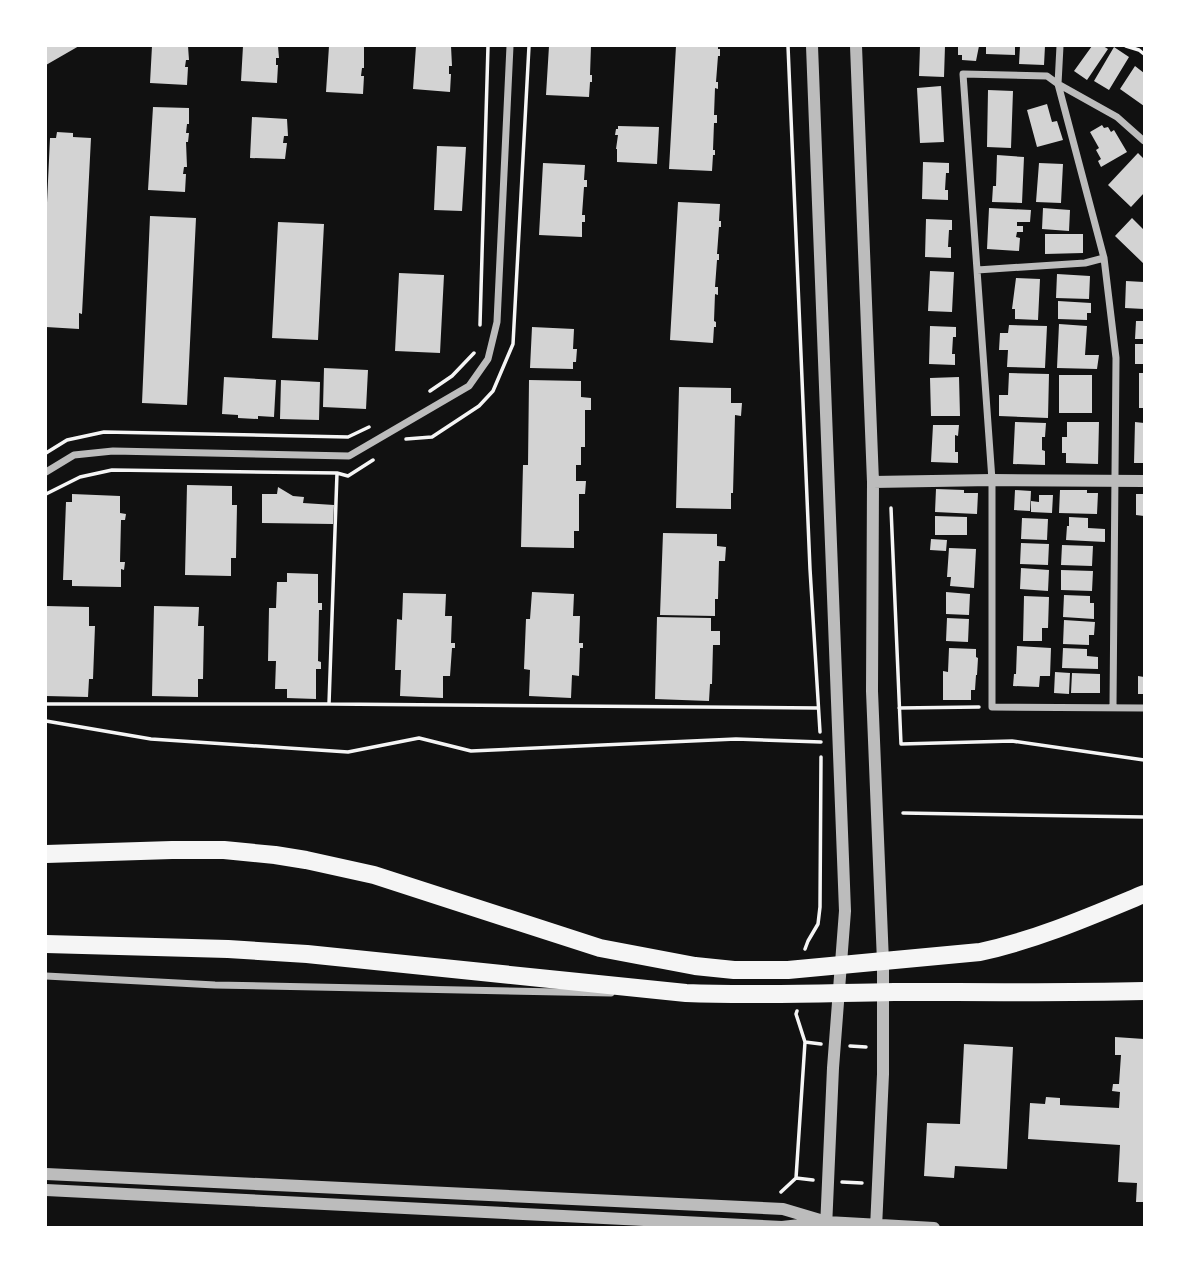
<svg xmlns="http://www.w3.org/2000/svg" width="1190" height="1273" font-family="'PT Sans Narrow',sans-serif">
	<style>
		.building { fill: #d3d3d3 }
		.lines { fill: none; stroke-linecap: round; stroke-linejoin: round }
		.path { stroke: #f5f5f5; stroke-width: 3.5 }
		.minor { stroke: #bcbcbc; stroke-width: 7 }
		.tertiary { stroke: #bcbcbc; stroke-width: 12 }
		.trunk { stroke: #f5f5f5; stroke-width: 18 }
	</style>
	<rect width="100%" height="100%" fill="#111"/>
	<path class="building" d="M46,46H79L46,65Z
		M152,46H188L189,60H186L185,67H188L187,85L150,83Z
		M243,46H278L279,58H276V65H278L277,83L241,81Z
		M329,46H364V68H362L361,76H364L363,94L326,92Z
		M416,46H451L452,66H449V74H451L450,92L413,89Z
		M549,46H591L590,75H592V82H590L589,97L546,95Z
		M676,46H718V49H720V56H718L716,82H718V89L715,88L714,115H717V123H714L713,150H715V155H713L712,171L669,169Z
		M920,46H945L944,77L919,76Z
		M958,46H979L976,61L962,60V55H958Z
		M986,46H1015V55L986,54Z
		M1020,46H1045L1044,65L1019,64Z
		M1092,46H1103L1108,49L1087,80L1074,71Z
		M1114,47L1129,57L1109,90L1094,81Z
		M1135,66L1144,73V106L1120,89Z
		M941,86L944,142L920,143L917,88Z
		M988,90L1013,91L1011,148L987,147Z
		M1047,104L1052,122L1057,121L1063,140L1037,147L1027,110Z
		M153,107L189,108V124H187L186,133H189L188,142H186L187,167H184L183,174H186L185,192L148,190Z
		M252,117L287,119L288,136H284L283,143H287L285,159L250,158Z
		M1102,125L1104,128L1108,127L1111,132L1114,130L1127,152L1101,167L1098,161L1101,159L1096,150L1099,148L1090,132Z
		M618,126L659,127L657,164L617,162V149H616L618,135H615L616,129H618Z
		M57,132L73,133V137L91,138L82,314L79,313V329L46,327V224L50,138H56Z
		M437,146L466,147L462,211L434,210Z
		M1138,153L1144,159V193L1131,207L1108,185Z
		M997,155L1024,157L1022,203L992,202L993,186H996Z
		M923,162L949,163V173H946L945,190H948V200L922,199Z
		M543,163L585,165L584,180H587V187H584L582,215H585V222H582V237L539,235Z
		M1039,163L1063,164L1061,203L1036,202Z
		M678,202L720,204L719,221H721V227H719L717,254H719V260H717L715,287H718V295L715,294L714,321L716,322V327H714L713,343L670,340Z
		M989,208L1031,210L1030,222H1017V226H1023V232H1017L1016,237L1020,238L1019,251L987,249Z
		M1043,208L1070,210L1069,231L1042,229Z
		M150,216L196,218L187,405L142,403Z
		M1132,218L1144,230V264L1115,236Z
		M926,219L952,220V230H949L948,247H951V258L925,257Z
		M278,222L324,224L318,340L272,338Z
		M1045,234H1083V253L1045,254Z
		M930,271L954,272L952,312L928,311Z
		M399,273L444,275L440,353L395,351Z
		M1057,274L1090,276L1089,299L1056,298Z
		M1016,278L1040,279L1038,320L1015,319V309H1012Z
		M1126,281L1144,282V309L1125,308Z
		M1058,301L1091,303V313H1087V320L1058,319Z
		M1136,321H1144V339H1135Z
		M1059,324L1087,326L1085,355H1099L1097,369L1057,368Z
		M1009,325L1047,326L1045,368L1007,367L1008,350H999L1000,333H1008Z
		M930,326L956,327V337H953L952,354H955V365L929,364Z
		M532,327L574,329L573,349H577L576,362H573V369L530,368Z
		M1135,344H1144V364H1135Z
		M324,368L368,370L366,409L323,407Z
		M1009,373L1049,374L1048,418L999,416V395H1008Z
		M1139,373H1144V408H1139Z
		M1059,375H1092V413H1059Z
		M224,377L276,380L274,417L258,416V419L238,418V415L222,414Z
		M959,377L960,416H931L930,378Z
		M281,380L320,382L319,420L280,419Z
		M529,380L581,381V397L591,398V410H585V447H581V465H576V481H586L585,494H579V531H574V548L521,547L523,465H528Z
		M679,387L731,388V403H742L741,416L735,415L733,493H731V509L676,508Z
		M1015,422L1046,423L1045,437H1042V450L1045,451V465L1013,464Z
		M1067,422H1099L1098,464L1066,463V453H1062V437H1067Z
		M1135,422L1144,423V463H1134Z
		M933,425H959L958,436L955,435V452H958V463L931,462Z
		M187,485L232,486V505H237L236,558H231V576L185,575Z
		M278,487L293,496L304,497L303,503L334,505L333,524L262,523V494H277Z
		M936,489L964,490V493H978L977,514L935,512Z
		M1015,490L1031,491L1030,511L1014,510Z
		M1060,490H1087V493H1098L1097,514L1059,513Z
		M72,494L120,496V513L126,514L125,520H121L120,562H125L124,570L121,569V587L72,586V580H63L66,502H72Z
		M1136,494H1144V516L1136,515Z
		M1039,495H1053L1052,513L1031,512V501L1039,502Z
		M935,516L967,517V535H935Z
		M1069,517L1088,518V528L1105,529V542L1066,540L1067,526H1069Z
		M1022,518L1048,519L1047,540L1021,539Z
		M663,533L717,534V546L726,547L725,561H719L718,599H715V616L660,615Z
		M931,539L947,540L946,551L930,550Z
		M1021,543L1049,544L1048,565L1020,564Z
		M1062,545L1093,546L1092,566L1061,565Z
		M949,548L976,549L974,588L950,586L951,577H947Z
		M1021,568L1049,570L1048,591L1020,589Z
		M1061,570L1093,571L1092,591L1061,590Z
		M287,573L318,574V603H322V610H319L318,661L321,662V669H316V699L287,698V689H275L276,661H268L269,608H276L277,582H287Z
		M532,592L574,594L573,616H580L579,643H583V648H580L579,676L572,675L571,698L529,696L530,670L524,669L526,619H530Z
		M946,592L970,594L969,615L946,614Z
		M403,593L446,594L445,616H452L451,643H455V648H452L450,676H443V698L400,696L401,670H395L397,619L402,620Z
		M1064,595L1090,596V603H1094V619L1063,617Z
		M1024,596L1049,597L1048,628H1042V641H1023Z
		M46,606L89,607V626H95L93,679H89L88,697L46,696Z
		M154,606L199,607L198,626H204L203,679H198V697L152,696Z
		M657,617L711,618V631H720V645H713L712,684H710L709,701L655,699Z
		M947,618L969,619L968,642L946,641Z
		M1064,620L1095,622L1094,635H1089V645L1063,644Z
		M1017,646L1051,648L1050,676H1040L1039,687L1013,686L1014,674H1016Z
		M949,648L976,649V657L978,658L977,675H976L975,690H971V700H943V671L948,672Z
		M1063,648L1087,649V656L1098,657V669L1062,668Z
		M1055,672L1070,673L1069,694L1054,693Z
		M1072,673L1100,674V693H1071Z
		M1138,676L1144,677V694H1138Z
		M1115,1037L1144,1039V1202H1136L1137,1183L1118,1182L1120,1145L1028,1139L1030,1103L1045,1104L1046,1097L1060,1098V1105L1119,1108L1120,1092L1112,1091L1113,1084H1119L1121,1055H1115Z
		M964,1044L1013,1047L1007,1169L955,1166L954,1178L924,1176L927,1123L960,1124Z"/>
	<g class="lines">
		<path class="path" d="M788,46L810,569L820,732
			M1126,46L1139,50L1144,54
			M480,325L488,46
			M430,391L452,376L474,353
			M406,439L432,437L479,406L493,391L513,344L529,46
			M46,453L67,440L104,432L348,437L369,427
			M46,494L80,477L112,470L337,473L348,476L373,460
			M891,508L901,744L1012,741L1144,760
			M46,704H329L818,708
			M329,704L337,473
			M899,708L979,707
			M46,721L151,739L348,752L419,738L471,751L736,739L821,742
			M903,813L1144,817
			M805,949L808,941L818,924L820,907L821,757
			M805,1042L821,1044
			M850,1046L866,1047
			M796,1178L813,1180
			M842,1182L862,1183
			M781,1192L796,1178L805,1042L796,1014L797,1011"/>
		<path class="minor" d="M1060,46L1058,84L1104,258L1116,358L1113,707
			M1144,141L1117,117L1058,84L1047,76L963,74L992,480V707L1144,708
			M977,270L1085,263L1104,258
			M46,472L74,455L113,451L349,456L469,386L488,359L497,322L510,46
			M46,976L215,985L611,993"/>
		<path class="tertiary" d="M812,46L845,911L833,1068L826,1228
			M856,46L873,482L872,691L883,962V1074L876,1228
			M873,482L992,480L1144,481
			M46,1174L783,1209L820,1220
			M46,1190L782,1227L827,1222L934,1228"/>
		<path class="trunk" d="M46,854L172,850H224L275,855L306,860L374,875L600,948L695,966L734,970H788L980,952C1036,940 1091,916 1144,894
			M46,944L228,949L307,954L686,993C755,996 824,993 894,992C977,992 1061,993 1144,991"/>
	</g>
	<rect width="1190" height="1273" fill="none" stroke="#ffffff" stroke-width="94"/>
</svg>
